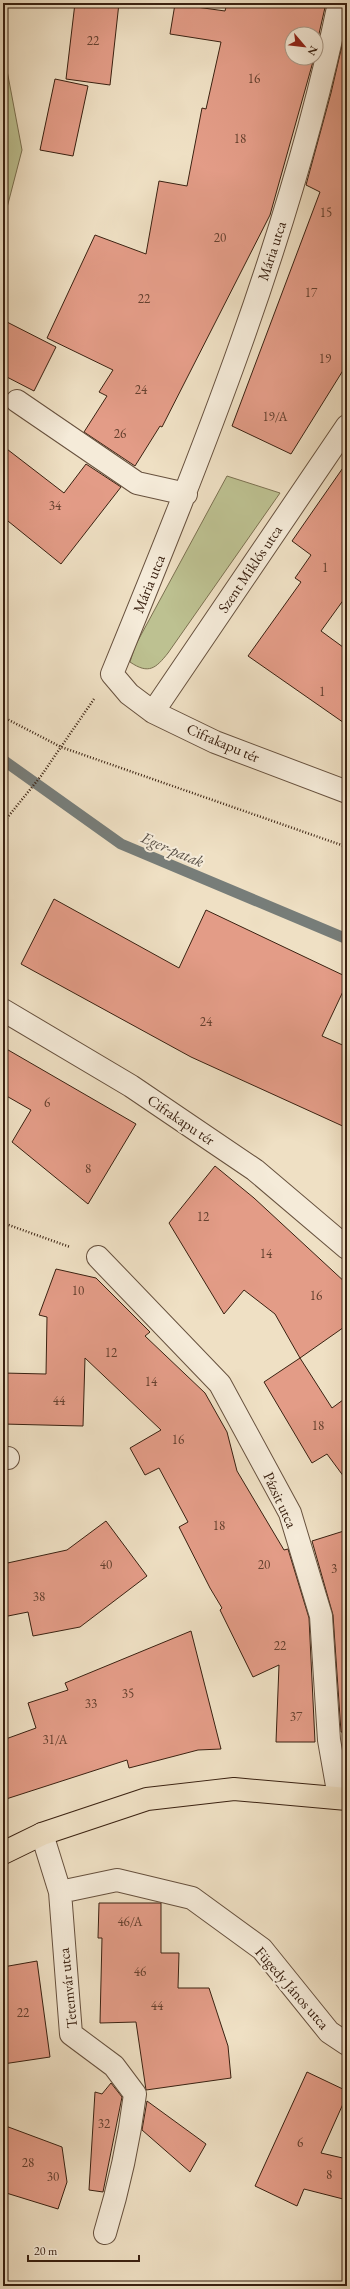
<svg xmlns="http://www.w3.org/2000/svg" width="350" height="2289" font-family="'EB Garamond',serif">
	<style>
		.green { fill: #bdc191; stroke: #7c7151 }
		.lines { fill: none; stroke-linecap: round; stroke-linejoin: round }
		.stream { stroke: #777d79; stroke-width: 11 }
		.building { fill: #e39c87; stroke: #3a2111 }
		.minor-casing { stroke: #67513e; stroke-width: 24 }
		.major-casing { stroke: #3a2111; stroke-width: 24 }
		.path { stroke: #3a2111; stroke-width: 2.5; stroke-dasharray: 1 2; stroke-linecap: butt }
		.minor { stroke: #f5ebd9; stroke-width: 22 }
		.major { stroke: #efe0c4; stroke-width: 22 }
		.labels { text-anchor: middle; stroke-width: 4; stroke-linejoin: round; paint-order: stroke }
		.number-label { font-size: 13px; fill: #64402e }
		.street-label { font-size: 15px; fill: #3a2111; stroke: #f5ebd9 }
		.water-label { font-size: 16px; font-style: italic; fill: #584f45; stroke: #f5ebd9 }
	</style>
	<rect width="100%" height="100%" fill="#efe0c4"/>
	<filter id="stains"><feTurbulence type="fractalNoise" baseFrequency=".005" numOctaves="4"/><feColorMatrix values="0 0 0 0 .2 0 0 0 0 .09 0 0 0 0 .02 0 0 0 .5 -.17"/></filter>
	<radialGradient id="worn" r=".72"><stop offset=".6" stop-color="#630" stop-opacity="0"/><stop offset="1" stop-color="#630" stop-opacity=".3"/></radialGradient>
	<path class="green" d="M3,49L22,150L3,223Z
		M227,476L280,493L168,653C156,668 149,675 130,662L135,646Z"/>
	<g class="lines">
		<path class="stream" d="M3,760L121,844L347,939"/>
	</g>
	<path class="building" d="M75,3H119L110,85L66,79Z
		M227,3H326L316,47V34H292V58H314L270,215L162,427L160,426L135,466L84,432L107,396L99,392L113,370L47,338L95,235L146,254L159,181L187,186L202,108L206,109L221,42L170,34L175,4L225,11Z
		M347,24V364L291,454L232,426L320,192L306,185L331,93Z
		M55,79L88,86L73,156L40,150Z
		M3,320L56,347L34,391L3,375Z
		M3,446L64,493L86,464L121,487L61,564L3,517Z
		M347,462V595L321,631L347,650V725L248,656L301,582L295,578L311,555L292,541Z
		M54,899L179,968L206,910L347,977V983L322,1036L347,1047V1128L191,1057L21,964Z
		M3,1047L136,1124L88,1204L12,1142L31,1110L3,1094Z
		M215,1166L254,1198L347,1284V1325L300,1358L275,1314L244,1290L224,1314L169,1223Z
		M56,1269L96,1278L150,1332L145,1336L205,1393L227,1432L237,1471L284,1550L288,1549L309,1618L315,1742H276L279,1665L253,1677L220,1610L222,1608L210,1588L179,1527L188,1522L159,1468L145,1475L130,1448L161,1430L85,1358L83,1426L3,1424V1373L46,1374L47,1317L39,1315Z
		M300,1358L332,1408L347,1397V1481L327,1454L312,1463L264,1382Z
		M106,1521L147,1576L80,1627L33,1636L28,1612L3,1617V1564L67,1550Z
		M347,1530V1732H341L333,1615L312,1541Z
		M191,1631L221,1749L198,1750L129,1768L127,1760L3,1800V1740L36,1728L28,1703L68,1690L65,1683Z
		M99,1903H161V1953H179L178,1988H209L228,2046L231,2078L146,2090L136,2022L100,2023L102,1938H98Z
		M37,1961L50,2057L3,2064V1967Z
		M307,2072L347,2091V2095L321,2153L347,2159V2200L304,2189L297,2206L255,2186Z
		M111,2083L122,2097L103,2192L89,2190L95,2092L102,2094Z
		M147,2101L206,2144L190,2172L142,2130Z
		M3,2125L62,2147L67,2182L58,2209L3,2192Z"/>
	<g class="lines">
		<g class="minor-casing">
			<path id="minor" d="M339,3C291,235 201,456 112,674L129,694L153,712L215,742L347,792
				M17,401L137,483L186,494
				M153,712L347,426
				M3,1010L131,1086L255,1170L347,1248
				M98,1257L220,1384L290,1513L321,1616L329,1740L339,1797
				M3,1458H8
				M42,1834L60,1892L71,2034L114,2066L135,2094C129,2142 119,2187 105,2233
				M60,1892L117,1880L192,1898L262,1949L329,2032L347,2044"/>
		</g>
		<g class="major-casing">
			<path id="major" d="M3,1853L42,1834L147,1799L234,1789L347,1799"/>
		</g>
		<path class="path" d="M3,717L61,747L347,847
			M3,823L41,776L94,699
			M3,1223L70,1247"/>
		<use href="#minor" class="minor"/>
		<use href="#major" class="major"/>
	</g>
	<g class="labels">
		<g class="number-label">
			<text x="93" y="45">22</text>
			<text x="254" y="83">16</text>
			<text x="240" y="143">18</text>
			<text x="326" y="217">15</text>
			<text x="220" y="242">20</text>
			<text x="311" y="297">17</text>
			<text x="144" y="303">22</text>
			<text x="325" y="363">19</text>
			<text x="141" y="394">24</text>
			<text x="275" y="421">19/A</text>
			<text x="120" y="438">26</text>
			<text x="55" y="510">34</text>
			<text x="325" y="572">1</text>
			<text x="322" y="696">1</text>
			<text x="206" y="1026">24</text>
			<text x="47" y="1107">6</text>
			<text x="88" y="1173">8</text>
			<text x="203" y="1221">12</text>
			<text x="266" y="1258">14</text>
			<text x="78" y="1295">10</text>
			<text x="316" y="1300">16</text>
			<text x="111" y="1357">12</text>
			<text x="151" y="1386">14</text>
			<text x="59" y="1405">44</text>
			<text x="318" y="1430">18</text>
			<text x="178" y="1444">16</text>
			<text x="219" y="1530">18</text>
			<text x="106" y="1569">40</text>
			<text x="264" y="1569">20</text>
			<text x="334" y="1573">3</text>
			<text x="39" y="1601">38</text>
			<text x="280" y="1650">22</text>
			<text x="128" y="1698">35</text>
			<text x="91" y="1708">33</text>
			<text x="296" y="1721">37</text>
			<text x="55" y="1744">31/A</text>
			<text x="130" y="1926">46/A</text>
			<text x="140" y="1976">46</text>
			<text x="157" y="2010">44</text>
			<text x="23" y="2017">22</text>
			<text x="104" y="2128">32</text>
			<text x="300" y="2147">6</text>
			<text x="28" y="2167">28</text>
			<text x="329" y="2179">8</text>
			<text x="53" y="2181">30</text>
		</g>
		<g class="street-label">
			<text transform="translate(272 251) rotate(-72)" y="5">Mária utca</text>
			<text transform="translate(250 569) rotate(-56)" y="5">Szent Miklós utca</text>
			<text transform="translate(149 584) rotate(-68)" y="5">Mária utca</text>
			<text transform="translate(223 743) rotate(23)" y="5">Cifrakapu tér</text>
			<text transform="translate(181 1120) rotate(34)" y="5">Cifrakapu tér</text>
			<text transform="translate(280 1500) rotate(65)" y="5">Pázsit utca</text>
			<text transform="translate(68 1988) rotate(-96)" y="5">Tetemvár utca</text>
			<text transform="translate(292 1988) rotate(49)" y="5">Fügedy János utca</text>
		</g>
		<g class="water-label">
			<text transform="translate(173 849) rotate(23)" y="6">Eger-patak</text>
		</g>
	</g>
	<rect width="350" height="2289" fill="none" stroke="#efe0c4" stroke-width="16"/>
	<rect x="4" y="4" width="342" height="2281" fill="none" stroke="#3a2111" stroke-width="2"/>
	<rect x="8" y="8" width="334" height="2273" fill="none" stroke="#3a2111"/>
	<g transform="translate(304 46) rotate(118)"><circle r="19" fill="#f5ebd9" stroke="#aa9a89"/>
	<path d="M0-3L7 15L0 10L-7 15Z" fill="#8f2418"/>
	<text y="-6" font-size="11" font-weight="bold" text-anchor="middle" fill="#3a2111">N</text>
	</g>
	<path d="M28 2255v6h111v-6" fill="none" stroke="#3a2111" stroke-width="2"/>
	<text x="34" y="2255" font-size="12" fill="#3a2111" stroke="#f5ebd9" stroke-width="3" paint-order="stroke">20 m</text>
	<rect width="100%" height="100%" filter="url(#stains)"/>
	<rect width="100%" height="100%" fill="url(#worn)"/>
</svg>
